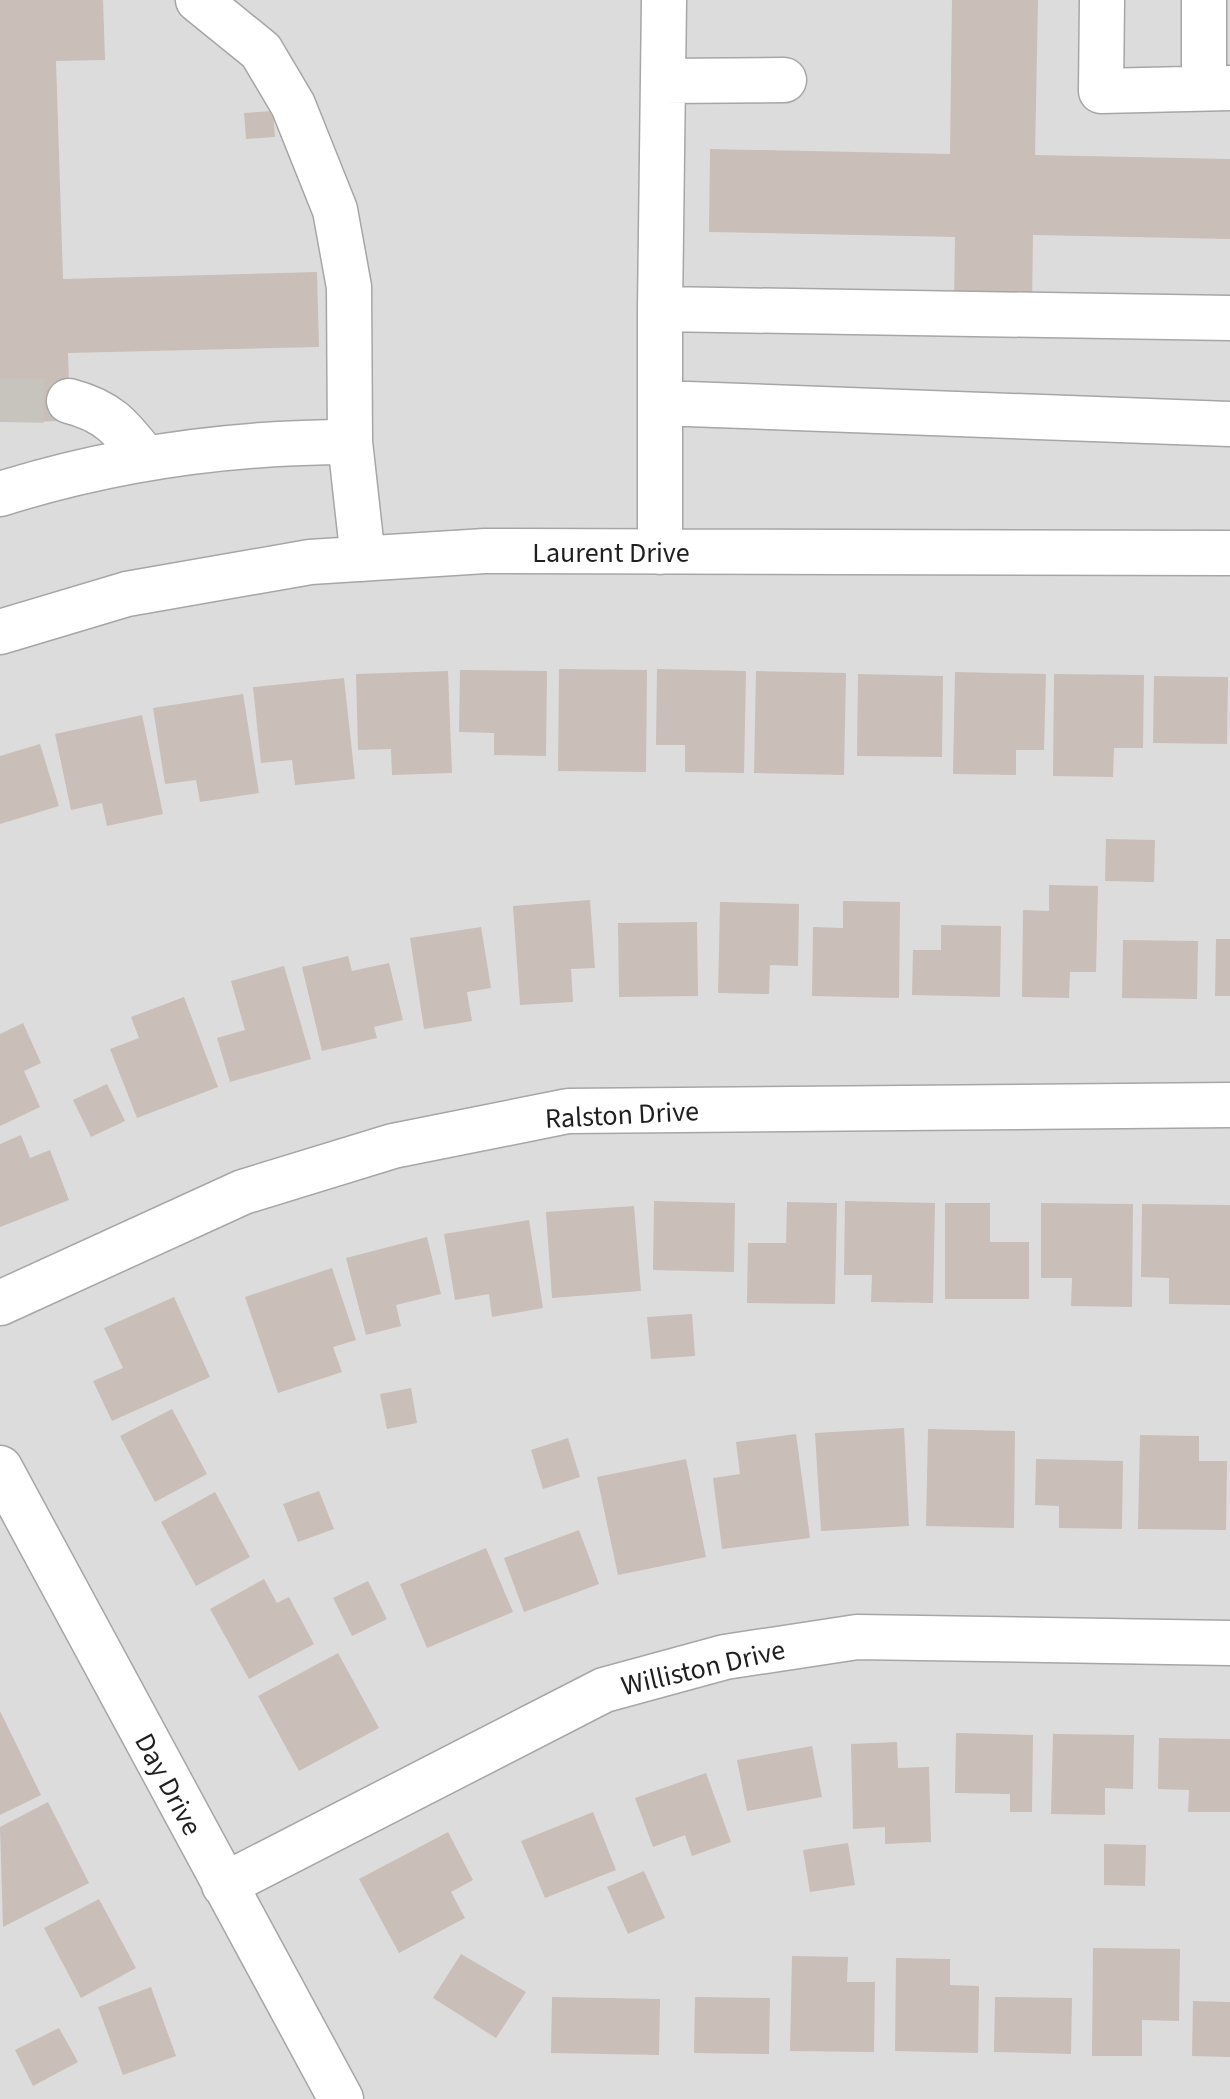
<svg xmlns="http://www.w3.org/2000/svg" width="1230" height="2099" font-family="'Source Sans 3',sans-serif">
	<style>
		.residential { fill: #dddcdc }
		.building { fill: #c9beb8 }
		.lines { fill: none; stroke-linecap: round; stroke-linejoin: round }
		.minor-tunnel { stroke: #c7c3bd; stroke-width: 44; stroke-dasharray: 44 22; stroke-linecap: butt }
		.minor-casing { stroke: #a6a6a6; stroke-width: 47 }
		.minor { stroke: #fff; stroke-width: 44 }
		.labels { text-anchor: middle; stroke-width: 6; stroke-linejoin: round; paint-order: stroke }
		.street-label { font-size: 28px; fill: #1f1f1f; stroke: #fff }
	</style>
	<rect width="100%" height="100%" fill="#f1ece5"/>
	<path class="residential" d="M0,0H1230V2099H0Z"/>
	<path class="building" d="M0,0H103L105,60L56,61L63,279L317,272L319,347L68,353L70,421L0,422Z
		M952,0H1038L1035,155L1230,159V239L1033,235L1032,304L954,302L955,237L709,232L710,149L950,154Z
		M273,111L275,137L246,139L244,113Z
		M559,669L647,670L646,772L558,771Z
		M657,669L746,671L744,773L685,772V745H656Z
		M460,670L547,671L546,756L494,755V733L459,732Z
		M448,671L452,773L392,775L391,749L358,750L356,674Z
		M756,671L846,673L844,775L754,773Z
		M955,672L1046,674L1044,750H1016V775L953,774Z
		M858,674L943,676L942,757L857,756Z
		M1054,674L1144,675L1143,748H1114L1113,777L1053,776Z
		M1154,676L1228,677L1227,744L1153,743Z
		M344,678L355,779L295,785L292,760L261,763L253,687Z
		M243,694L259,793L200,802L196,780L165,784L153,708Z
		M142,715L163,814L107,826L102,803L71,810L55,734Z
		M40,744L59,806L0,824V756Z
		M1106,839L1155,840L1154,882L1105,881Z
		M1049,885L1098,886L1096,972H1070L1069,998L1022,997L1023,910L1049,911Z
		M590,900L595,968L571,969L573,1002L520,1005L513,906Z
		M843,901L900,902L899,998L812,996L813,927L843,928Z
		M720,902L799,904L798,966L770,965L769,994L718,993Z
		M697,922L698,996L619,997L618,923Z
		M941,925L1001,926L1000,997L912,995L913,950H941Z
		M481,927L491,988L467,992L472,1021L424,1029L410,938Z
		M1216,939H1230V996H1215Z
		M1123,940L1198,941L1197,999L1122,998Z
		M348,956L352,971L389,963L403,1020L374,1027L377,1038L322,1051L302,967Z
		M284,966L311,1059L230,1082L217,1038L245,1030L231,981Z
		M184,997L218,1087L137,1118L110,1049L139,1038L131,1017Z
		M23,1023L41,1063L24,1071L40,1107L0,1126V1034Z
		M107,1084L125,1121L91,1137L73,1100Z
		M21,1135L30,1158L50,1150L69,1200L0,1227V1144Z
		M654,1201L735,1203L734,1272L653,1270Z
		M845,1201L935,1203L933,1303L871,1302L872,1275H844Z
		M787,1202L837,1203L835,1304L747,1303L748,1243H786Z
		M945,1203H990V1242H1029V1299H945Z
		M1041,1203L1133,1204L1132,1307L1071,1306L1072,1278H1041Z
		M1142,1204L1230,1205V1305L1169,1304V1278L1141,1277Z
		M634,1206L641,1291L552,1298L546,1212Z
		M529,1220L543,1308L492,1317L489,1294L455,1300L444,1234Z
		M427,1237L441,1294L396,1305L401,1326L366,1335L346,1258Z
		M332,1268L356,1340L333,1347L342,1372L278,1393L245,1297Z
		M174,1297L210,1377L112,1421L93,1381L123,1368L104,1328Z
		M692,1314L695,1356L651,1359L647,1317Z
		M411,1388L417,1423L387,1429L380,1394Z
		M172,1409L207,1474L155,1502L120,1436Z
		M904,1428L909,1526L821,1531L815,1433Z
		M928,1429L1015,1431L1014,1528L926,1526Z
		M796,1434L810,1538L722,1549L713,1478L740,1474L736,1442Z
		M1140,1435L1199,1436V1461H1227L1226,1530L1138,1529Z
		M568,1438L580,1477L543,1489L531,1450Z
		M686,1459L706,1557L618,1575L597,1477Z
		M1036,1459L1123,1461L1122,1529L1059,1528V1506L1035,1505Z
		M319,1491L334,1529L298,1542L283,1504Z
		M215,1492L250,1557L196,1586L161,1522Z
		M579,1530L599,1584L524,1612L504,1558Z
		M486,1548L513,1612L427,1648L400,1584Z
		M264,1579L277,1603L289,1597L314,1644L249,1679L210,1609Z
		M368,1581L387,1619L352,1636L333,1598Z
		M338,1653L379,1728L299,1771L258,1696Z
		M0,1711L41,1795L0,1815Z
		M956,1733L1033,1735L1032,1812H1010V1794L955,1793Z
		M1053,1734L1134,1735L1133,1789L1105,1788V1815L1051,1814Z
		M1159,1738L1230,1739V1812H1188L1189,1790L1158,1789Z
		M897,1742L898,1768L929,1767L931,1842L885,1844V1827L853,1829L851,1744Z
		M812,1746L822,1797L747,1811L737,1760Z
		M706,1773L731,1842L692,1856L685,1835L653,1847L635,1798Z
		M48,1802L89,1883L3,1927L0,1827Z
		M593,1812L616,1870L545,1898L521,1841Z
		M448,1832L473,1880L451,1892L465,1918L399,1953L359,1879Z
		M848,1843L855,1885L810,1892L803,1850Z
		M1104,1844L1146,1845L1145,1886L1104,1885Z
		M644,1871L665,1918L628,1934L607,1887Z
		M99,1899L136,1968L81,1998L44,1928Z
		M1093,1948L1180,1949L1179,2021L1142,2020V2056H1092Z
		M461,1954L526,1992L496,2038L433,1998Z
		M792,1956L848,1957L847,1982H875L874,2052L790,2051Z
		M896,1958L950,1959V1985L979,1986L978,2053L895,2051Z
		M151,1987L176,2056L123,2075L98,2007Z
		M552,1997L660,1999L659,2055L551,2053Z
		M695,1997L770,1998L769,2054L694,2053Z
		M995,1997L1072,1998L1071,2054L994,2052Z
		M1193,2001L1230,2002V2057L1192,2056Z
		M59,2028L78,2062L33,2086L15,2050Z"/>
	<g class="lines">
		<path class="minor-tunnel" d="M0,400L69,401"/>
		<g class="minor-casing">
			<path id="minor" d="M198,0L261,51L293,105L335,210L349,287L350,442
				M1102,0L1101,91L1230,88
				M663,81L784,80
				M1204,88V0
				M660,309L664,0
				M69,401C108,411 121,427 145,458
				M660,403L1230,424
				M0,494C114,458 230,442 350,442L363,559
				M660,552V309L1230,318
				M0,632L127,594L310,562L485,551L1230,553
				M0,1303L243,1192L393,1146L568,1111L1230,1105
				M0,1468L341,2099
				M224,1885L604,1690L725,1657L857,1637L1230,1643"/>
		</g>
		<use href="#minor" class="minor"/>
	</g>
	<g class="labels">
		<g class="street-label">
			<text x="611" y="562">Laurent Drive</text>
			<text transform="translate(622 1114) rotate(-3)" y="10">Ralston Drive</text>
			<text transform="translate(703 1667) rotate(-13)" y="10">Williston Drive</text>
			<text transform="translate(169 1784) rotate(62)" y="10">Day Drive</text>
		</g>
	</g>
</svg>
